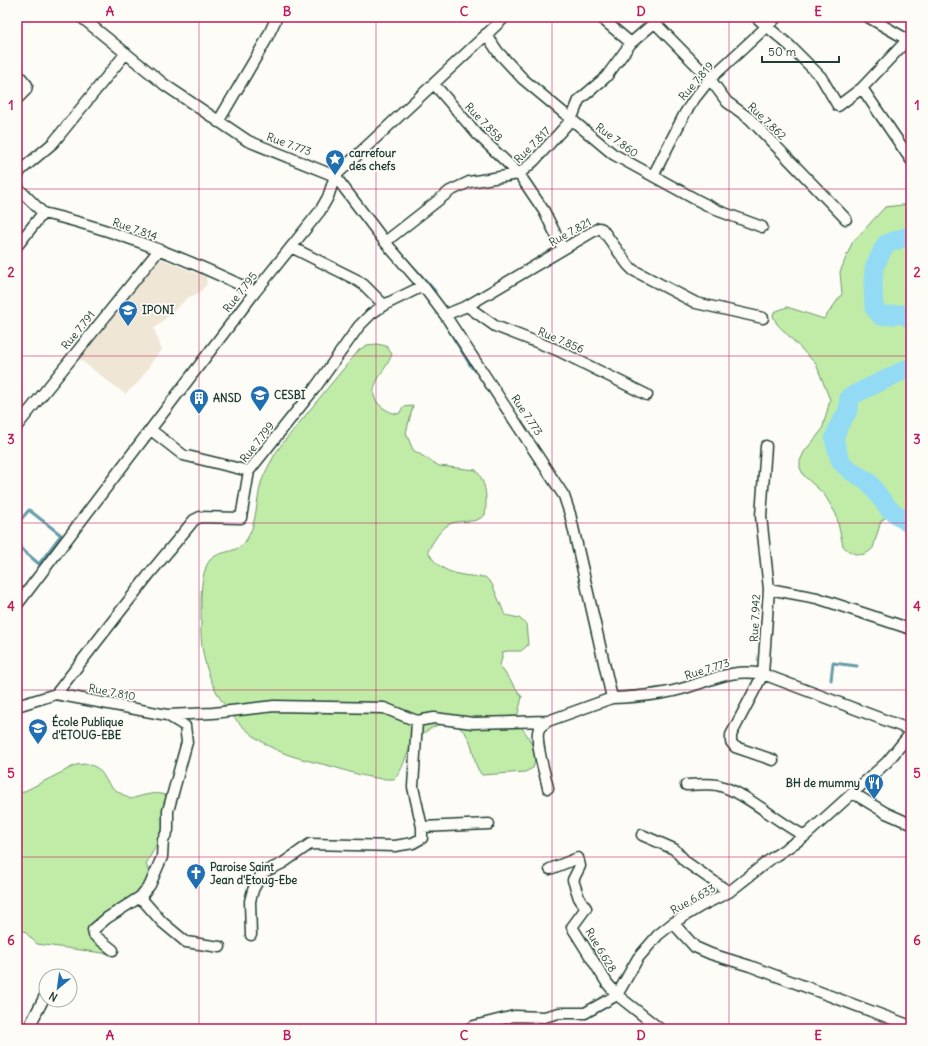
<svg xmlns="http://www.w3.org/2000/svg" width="928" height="1046" font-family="Delius,sans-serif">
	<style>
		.built { fill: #f0e6d5 }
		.green { fill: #c0eca8; stroke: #70946e }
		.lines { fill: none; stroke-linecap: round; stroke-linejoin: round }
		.stream { stroke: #659ca8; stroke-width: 3 }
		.river { stroke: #93dbf5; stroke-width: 19 }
		.minor-casing { stroke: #1f3d34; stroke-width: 13 }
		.minor { stroke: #fdfcf7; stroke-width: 10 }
		.grid { fill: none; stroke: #c2185b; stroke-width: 1; stroke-opacity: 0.55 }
		.labels { text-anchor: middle; stroke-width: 3.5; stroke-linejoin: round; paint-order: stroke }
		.street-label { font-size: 11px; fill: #1f3d34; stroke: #fdfcf7 }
		.poi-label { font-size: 11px; font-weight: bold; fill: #1f3d34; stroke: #fdfcf7; text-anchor: start }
		.neatline { fill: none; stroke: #c2185b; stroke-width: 1.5 }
		.grid-label { font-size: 13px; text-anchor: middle; font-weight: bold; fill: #c2185b }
	</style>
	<rect width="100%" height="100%" fill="#fdfcf7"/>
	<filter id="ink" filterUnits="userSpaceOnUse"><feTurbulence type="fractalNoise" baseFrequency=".025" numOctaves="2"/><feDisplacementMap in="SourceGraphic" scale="8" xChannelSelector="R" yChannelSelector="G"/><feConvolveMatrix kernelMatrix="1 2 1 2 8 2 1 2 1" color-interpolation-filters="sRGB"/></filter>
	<g filter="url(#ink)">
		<path class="built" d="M162,259L200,275L208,272L206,278L207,284L199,293L189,297L154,329L162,350L156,356L138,383L125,394L78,358L149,263Z"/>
		<path class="green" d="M911,204V530L888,516L881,521L873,548C863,559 852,555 843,546L836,514L824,494L804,476L800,468V461L804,452L822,430L830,400L816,364L777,324L773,316L774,312L787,307L824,319L842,294L840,272L852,243L885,207Z
			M377,344L386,346L392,354C386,372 361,391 382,407C388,411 391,413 399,414L403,407L413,406L406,433L413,450L439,466L476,470C487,484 487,498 485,515C473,525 466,519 452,523C441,527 433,542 428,551C438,574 463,576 485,577L492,584L505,615L519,618L526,624L528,645L521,651H507L503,652L500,666L522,697L516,722C528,733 539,752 533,768L525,772L482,775C471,763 476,746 465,733C449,712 422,730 411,747C404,757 404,770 394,779C373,780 353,773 334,767C311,761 287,757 267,745C222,718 198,670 201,619C201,601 200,583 206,567C213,548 235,556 245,542C257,525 256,502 261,483C264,474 269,465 273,458C280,444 292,433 301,421C320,397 340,373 359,350L367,345Z
			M85,764C104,766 102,779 113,788C118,792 124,795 130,799C142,796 159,789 170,798V820L146,864L152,881L92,930L110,954L37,944L21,928L17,929V795L76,765Z"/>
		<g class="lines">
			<path class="stream" d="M400,252L435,291V294
				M445,324L472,368
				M17,524L29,510L61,535L39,564L17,545
				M831,680L833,663L857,666"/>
			<path class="river" d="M911,235L886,244L884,247L874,268L873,284L874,308L881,316L902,314L911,319
				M911,367L849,397L848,411L838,427L834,439L840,460L843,464L852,472L868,481L888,508L911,525"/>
			<g class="minor-casing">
				<path id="minor" d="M81,17L165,85L248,141L335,176L385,242L423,286L445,315L564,496L570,514L612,698C638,697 664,695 688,687C717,678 732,669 763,674L911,730
					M600,17L631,43
					M756,17L790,46L821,77L838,106L862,88L911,36
					M868,17L908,40
					M655,23L710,79L727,102L750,119L846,219
					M486,34L498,52L523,79L613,154L695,199L719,211L762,227
					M17,73L27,85L26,90L17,99
					M434,84L477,134L519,174L544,211L563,249
					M862,88L911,160
					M218,122L265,42L277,17
					M653,176L685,113L695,98L710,79L777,17
					M17,177L21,170L53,143L126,53
					M17,184L19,189L43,213
					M385,242L450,191L469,182L519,174L535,160L571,120L579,100L606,77L631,43L661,17
					M17,246L43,213C116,230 188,259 255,292
					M384,305L423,286
					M467,306L495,326L557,350L647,395
					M445,315L467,306L599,228L602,229L628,265L633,270L696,303L763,318
					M17,426L159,250
					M151,430L183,455L249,471
					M766,446L761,516L769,589
					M17,605L255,292L320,211L328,197L335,176L505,17
					M56,694L151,572L194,520L200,517L241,518L249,471L315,388L359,326L371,314L384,305L364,285L355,279L291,247
					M17,706L56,694L167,715L185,726L187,742L168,811V830L163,840L162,857L150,885L140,897L107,918L93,930L94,935L113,950
					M167,715L213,713L274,706L384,708L417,721L434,718L473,723L548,721
					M417,721L413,787L422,827L489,824
					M773,760L735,747L731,742V735L763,674L769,589L817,598L911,629
					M686,785C696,785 707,783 717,785C748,793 776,822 805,836
					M548,788C545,773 536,747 538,732C539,726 544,724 548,721L612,698
					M853,793L886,813L911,824
					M642,835L674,849L686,862L729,892
					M550,869L578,858L580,866L573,880L579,898L586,908L572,927L607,983L617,995L660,1029
					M140,897L162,922L186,942L220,947
					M673,923L695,947L711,954L750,966L911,1026
					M251,935L250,901L253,890L262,873L283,863L310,844L395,846L413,843L422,838V827
					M28,1029L46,994
					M468,1029L474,1026L514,1016L544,1017L559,1013H585L617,995L638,958L658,935L673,923L701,906L729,892L772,858L805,836L887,762L911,733"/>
			</g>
			<use href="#minor" class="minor"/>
		</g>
	</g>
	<path class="grid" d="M199,17V1029M376,17V1029M552,17V1029M729,17V1029M17,189H911M17,356H911M17,523H911M17,690H911M17,857H911"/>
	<defs>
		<g id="sight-pin" transform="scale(1)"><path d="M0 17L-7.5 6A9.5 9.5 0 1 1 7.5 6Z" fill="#1f6fb2" stroke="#fdfcf7"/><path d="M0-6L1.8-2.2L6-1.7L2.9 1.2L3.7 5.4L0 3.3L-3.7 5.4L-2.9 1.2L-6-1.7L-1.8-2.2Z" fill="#fff"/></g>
		<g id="school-pin" transform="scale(1)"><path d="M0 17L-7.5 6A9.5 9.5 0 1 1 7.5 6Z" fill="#1f6fb2" stroke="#fdfcf7"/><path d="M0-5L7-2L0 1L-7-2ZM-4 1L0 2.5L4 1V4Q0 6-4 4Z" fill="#fff"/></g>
		<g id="building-pin" transform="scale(1)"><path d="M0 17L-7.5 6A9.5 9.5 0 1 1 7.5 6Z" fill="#1f6fb2" stroke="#fdfcf7"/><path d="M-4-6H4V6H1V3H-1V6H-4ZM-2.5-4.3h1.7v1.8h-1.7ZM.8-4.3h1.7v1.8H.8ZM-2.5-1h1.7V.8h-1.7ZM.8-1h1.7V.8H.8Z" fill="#fff"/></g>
		<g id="restaurant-pin" transform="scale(1)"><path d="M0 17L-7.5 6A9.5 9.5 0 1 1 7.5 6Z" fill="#1f6fb2" stroke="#fdfcf7"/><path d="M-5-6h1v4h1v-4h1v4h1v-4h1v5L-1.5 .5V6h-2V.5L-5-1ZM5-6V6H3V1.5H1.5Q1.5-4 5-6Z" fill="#fff"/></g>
		<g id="church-pin" transform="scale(1)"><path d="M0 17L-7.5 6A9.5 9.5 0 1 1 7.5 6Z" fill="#1f6fb2" stroke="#fdfcf7"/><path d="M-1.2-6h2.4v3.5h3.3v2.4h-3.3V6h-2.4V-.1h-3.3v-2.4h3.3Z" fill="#fff"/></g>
	</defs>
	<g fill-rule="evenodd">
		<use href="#sight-pin" x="335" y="159"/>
		<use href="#school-pin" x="128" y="310"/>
		<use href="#school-pin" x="260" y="395"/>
		<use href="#building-pin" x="199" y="398"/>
		<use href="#school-pin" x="38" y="728"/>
		<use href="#restaurant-pin" x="874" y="783"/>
		<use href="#church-pin" x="196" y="873"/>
	</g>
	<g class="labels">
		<g class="street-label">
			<text transform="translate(696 81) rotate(-49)" y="4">Rue 7.819</text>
			<text transform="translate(767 121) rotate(44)" y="4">Rue 7.862</text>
			<text transform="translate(484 122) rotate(46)" y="4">Rue 7.858</text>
			<text transform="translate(617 140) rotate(36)" y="4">Rue 7.860</text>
			<text transform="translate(289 144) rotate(20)" y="4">Rue 7.773</text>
			<text transform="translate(532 145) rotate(-45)" y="4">Rue 7.817</text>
			<text transform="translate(135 229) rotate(19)" y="4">Rue 7.814</text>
			<text transform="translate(570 232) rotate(-29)" y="4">Rue 7.821</text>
			<text transform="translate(240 292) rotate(-52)" y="4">Rue 7.795</text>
			<text transform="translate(78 330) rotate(-51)" y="4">Rue 7.791</text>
			<text transform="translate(561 340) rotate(23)" y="4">Rue 7.856</text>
			<text transform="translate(527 415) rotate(56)" y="4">Rue 7.773</text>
			<text transform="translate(257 442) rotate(-52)" y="4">Rue 7.799</text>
			<text transform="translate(755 618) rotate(-87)" y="4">Rue 7.942</text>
			<text transform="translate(707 669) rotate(-17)" y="4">Rue 7.773</text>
			<text transform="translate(112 692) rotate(11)" y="4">Rue 7.810</text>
			<text transform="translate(693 899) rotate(-29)" y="4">Rue 6.633</text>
			<text transform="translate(601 950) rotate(59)" y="4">Rue 6.628</text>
		</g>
		<g class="poi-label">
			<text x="349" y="157">carrefour<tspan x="349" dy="13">des chefs</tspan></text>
			<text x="142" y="314">IPONI</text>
			<text x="274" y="399">CESBI</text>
			<text x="213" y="402">ANSD</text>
			<text x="52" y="726">École Publique<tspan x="52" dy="13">d'ETOUG-EBE</tspan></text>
			<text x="860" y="787" text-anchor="end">BH de mummy</text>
			<text x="210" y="871">Paroise Saint<tspan x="210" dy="13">Jean d'Etoug-Ebe</tspan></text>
		</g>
	</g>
	<rect width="928" height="1046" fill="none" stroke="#fdfcf7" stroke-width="44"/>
	<g transform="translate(58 988) rotate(209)"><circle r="19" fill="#fdfcf7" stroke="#a4b0a9"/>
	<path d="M0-3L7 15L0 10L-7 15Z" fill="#1f6fb2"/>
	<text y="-6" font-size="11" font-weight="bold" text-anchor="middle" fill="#1f3d34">N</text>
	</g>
	<path d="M762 56v6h77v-6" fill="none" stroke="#1f3d34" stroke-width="2"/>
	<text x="768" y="56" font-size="12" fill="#1f3d34" stroke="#fdfcf7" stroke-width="3" paint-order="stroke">50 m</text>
	<rect x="22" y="22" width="884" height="1002" class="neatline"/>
	<g class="grid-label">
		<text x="110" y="16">A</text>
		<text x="287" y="16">B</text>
		<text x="464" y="16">C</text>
		<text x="641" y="16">D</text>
		<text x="818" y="16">E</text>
		<text x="11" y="110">1</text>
		<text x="917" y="110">1</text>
		<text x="11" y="277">2</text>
		<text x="917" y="277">2</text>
		<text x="11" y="444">3</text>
		<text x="917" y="444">3</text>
		<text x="11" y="611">4</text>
		<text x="917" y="611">4</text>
		<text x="11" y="778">5</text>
		<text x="917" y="778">5</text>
		<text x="11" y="945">6</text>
		<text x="917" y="945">6</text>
		<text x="110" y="1040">A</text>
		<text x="287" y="1040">B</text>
		<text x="464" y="1040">C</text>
		<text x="641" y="1040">D</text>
		<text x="818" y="1040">E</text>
	</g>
</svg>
